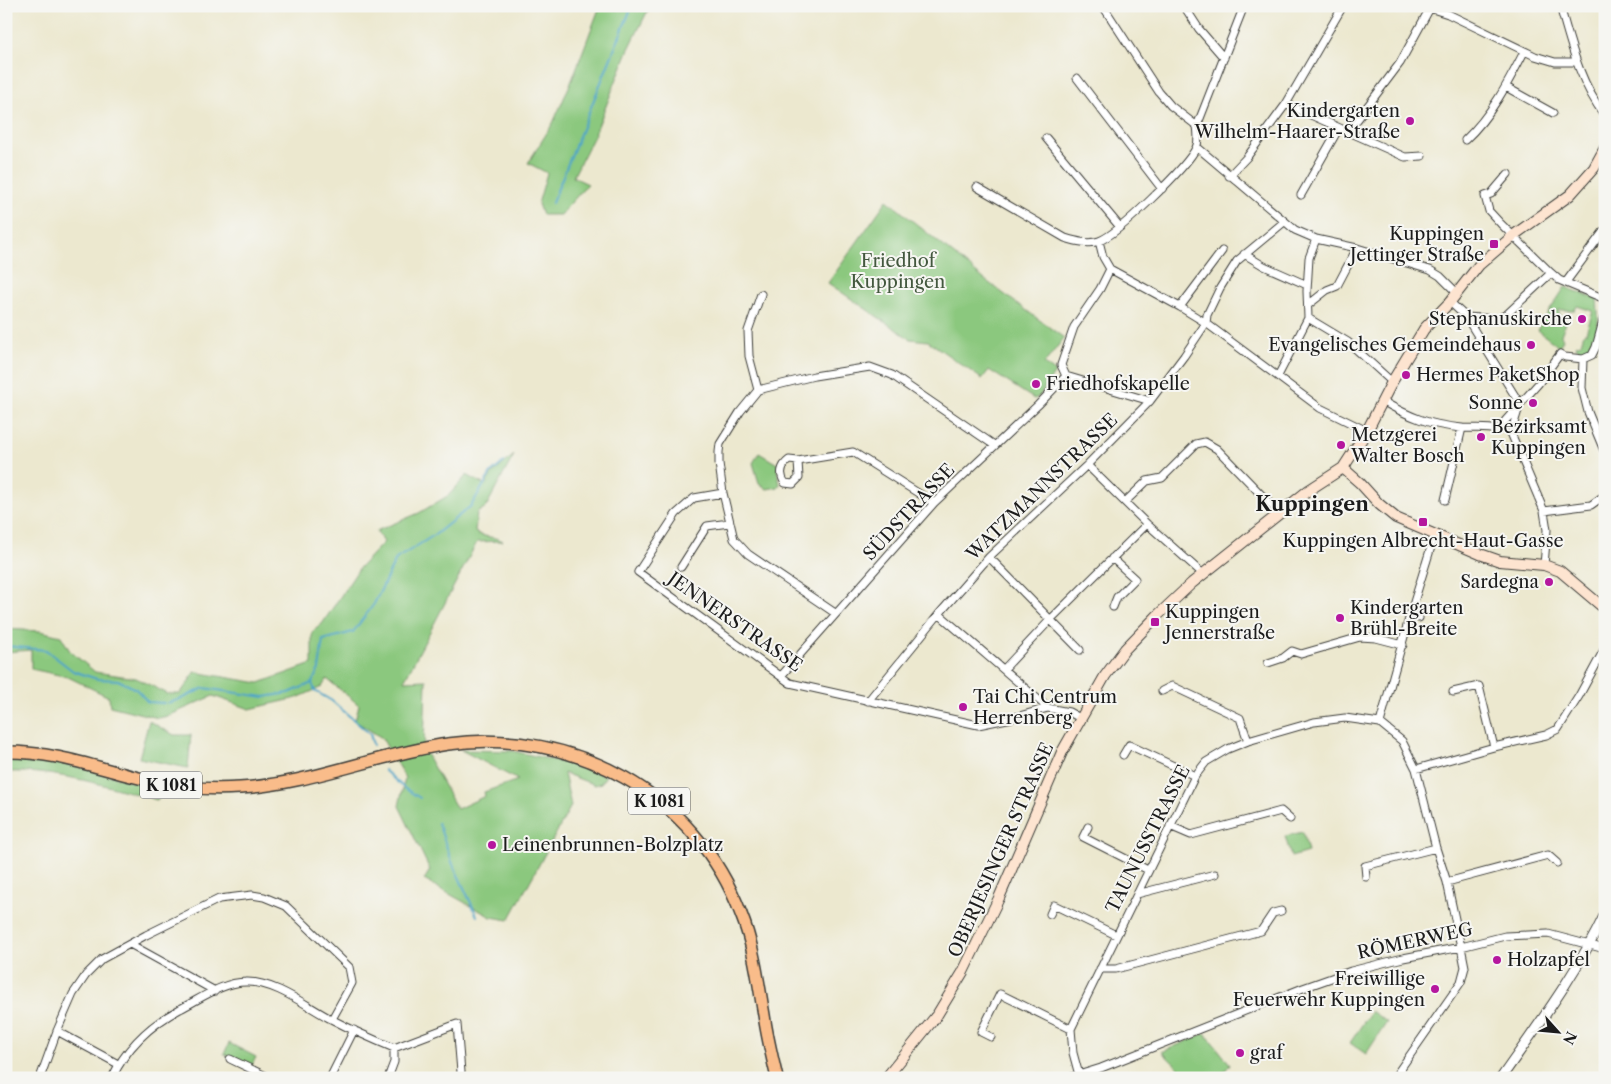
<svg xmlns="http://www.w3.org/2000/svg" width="1611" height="1084" font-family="'Libre Caslon Text',serif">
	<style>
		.green { fill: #8bc87e; stroke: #54724d }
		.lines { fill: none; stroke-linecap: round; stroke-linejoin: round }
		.stream { stroke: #4ca4c9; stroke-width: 2 }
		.minor-casing { stroke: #3b3b37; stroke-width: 9 }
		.tertiary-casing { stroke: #3b3b37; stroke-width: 11 }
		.secondary-casing { stroke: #3b3b37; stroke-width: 12 }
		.primary-casing { stroke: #3b3b37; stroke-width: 14 }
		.minor { stroke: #fff; stroke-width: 7 }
		.tertiary { stroke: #fff; stroke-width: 9 }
		.secondary { stroke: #fde4d0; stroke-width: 10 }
		.primary { stroke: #f9bc8a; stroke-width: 11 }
		.poi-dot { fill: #b5179e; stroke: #f6f6f2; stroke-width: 2 }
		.labels { text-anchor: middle; stroke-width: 4; stroke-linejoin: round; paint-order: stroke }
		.shield { fill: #f6f6f2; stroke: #5d5d5c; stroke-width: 1 }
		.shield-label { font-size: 16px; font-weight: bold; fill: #1c1c1c }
		.poi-label { font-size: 18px; fill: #1c1c1c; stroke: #f6f6f2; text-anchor: start }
		.park-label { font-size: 18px; fill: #43583e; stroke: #f6f6f2 }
		.street-label { font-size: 18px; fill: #1c1c1c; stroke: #f6f6f2 }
		.quarter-label { font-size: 20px; font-weight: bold; fill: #1c1c1c; stroke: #f6f6f2 }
	</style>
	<rect width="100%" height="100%" fill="#f6f6f2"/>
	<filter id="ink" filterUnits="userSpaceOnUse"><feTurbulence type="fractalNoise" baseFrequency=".02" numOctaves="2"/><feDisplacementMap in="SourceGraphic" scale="10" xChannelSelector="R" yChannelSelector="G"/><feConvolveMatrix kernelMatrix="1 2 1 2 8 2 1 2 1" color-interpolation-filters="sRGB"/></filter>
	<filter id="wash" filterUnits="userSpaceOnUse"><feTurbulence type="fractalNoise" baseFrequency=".0096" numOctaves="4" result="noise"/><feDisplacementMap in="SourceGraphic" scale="20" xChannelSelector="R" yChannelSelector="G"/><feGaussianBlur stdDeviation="1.12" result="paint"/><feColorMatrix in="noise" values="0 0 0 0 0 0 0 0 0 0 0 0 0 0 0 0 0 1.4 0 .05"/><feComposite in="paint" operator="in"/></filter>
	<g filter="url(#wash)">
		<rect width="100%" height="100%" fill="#ece8cf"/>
		<path class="green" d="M600,6L617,10L619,6H650L628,51L594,136L573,177L588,184L560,215H542L538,204L547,173L528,163L553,123L572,80Z
			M887,200L985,280L1064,338L1044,364L1055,372L1039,397L1034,399L989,370L982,379L928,341L910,339L828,283Z
			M1565,287L1597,299C1598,313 1601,336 1590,347C1588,350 1583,352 1580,354L1576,345L1581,343L1584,333H1586L1593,311L1577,306L1575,310H1557L1566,322L1561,335L1563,339L1559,347L1537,330Z
			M759,453L779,465L777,469L780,484L778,487L767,489L759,483L753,463Z
			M514,455L486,507L477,513L475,532C484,538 494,536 503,541L477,542L404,681L426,680L424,750L457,809L485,796L484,792L518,780L461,750L513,751L583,767L606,776L601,783L595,785L564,773L571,806L509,920L491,917L424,880L430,870L399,806L405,778L382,738L355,721L359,705L327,679L322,687L297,698L250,709L213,696L168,716L158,718L110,706L109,697L68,677L31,669V650L6,652V629L40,631L61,636L70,651L95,672L136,678L168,694H180L195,672L259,683L312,664V632L322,624L360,567L384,542L376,531L419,513L449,495L467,475L485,485L492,474Z
			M149,721L174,735H191L188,768L139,758Z
			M6,758C62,758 111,776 164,791L157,800C108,786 57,770 6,772Z
			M1303,832L1308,852L1291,857L1285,836Z
			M1371,1011L1387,1022L1366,1054L1350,1043Z
			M1205,1033L1230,1064L1220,1078H1189L1162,1052Z
			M229,1043L256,1057L251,1067L224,1054Z"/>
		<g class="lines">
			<path class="stream" d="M552,203L632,6
				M6,646L46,650L73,671L97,679L118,680L136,689L148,702L164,703
				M312,683L315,691L332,701L370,734L373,745
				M168,703L181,699L204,688L264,697L289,693L312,683L319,669L323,640L353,632L374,604L396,559L436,534L471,506L491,473L504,462
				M384,770L404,788L420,798
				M438,823L452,862L477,916"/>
		</g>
	</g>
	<g filter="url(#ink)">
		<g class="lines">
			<g class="minor-casing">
				<path id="minor" d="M1103,6L1159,92L1171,106L1197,126
					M1184,6L1199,29L1224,58
					M1423,6L1448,14L1535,56L1555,62H1575
					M1560,6C1571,45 1580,83 1605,116
					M1077,78L1162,189
					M1506,87L1553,113
					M1286,104L1405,157L1422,156
					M1348,132L1400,63L1430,8
					M1046,138L1120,227
					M1465,140C1491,116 1508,83 1524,52
					M1197,147L1295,230L1316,239L1357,248L1430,270L1440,276L1457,293
					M1508,174L1491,194L1485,196L1489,211L1501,224L1551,273L1559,280L1605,299
					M1229,176L1247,157L1286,104L1343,6
					M977,187L1065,238C1075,241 1088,245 1099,241C1117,235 1187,167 1196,148C1199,142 1198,133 1197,126L1244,6
					M1301,195L1339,128
					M1316,239L1309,258L1307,291L1308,318L1348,342L1392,382
					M1099,241L1103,257L1110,269L1100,289L1074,327L1061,365L1066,376L1150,401
					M1244,254L1264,266L1307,285
					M1110,269L1180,307L1206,323L1320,408L1367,431
					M1566,282L1603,232
					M1450,302L1466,317L1520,404L1511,433L1544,511L1547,530L1544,565
					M1308,305L1327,290L1337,286L1357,248
					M1180,307L1222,251
					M1605,314L1596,347L1592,355L1583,359L1582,388L1588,412L1605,453
					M1466,317L1498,319L1507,314L1551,273
					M1278,376L1308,318
					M758,390L749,356L748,331L761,294
					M1382,401C1410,417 1429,425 1462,428C1474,429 1486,427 1497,430L1538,384L1560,354L1565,357L1583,359
					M798,461L799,478L793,484L785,483C779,474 781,466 789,460L798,461L853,452L934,503
					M1087,465L1147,524L1203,574
					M723,493L694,498L676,514L638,572L790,683L978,725L1012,718L1048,708L1069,712L1080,718
					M1445,500L1462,428
					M1125,502L1147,481L1162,478L1196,444L1205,442L1217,449L1279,513
					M1544,511L1591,505L1605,495
					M989,557L1080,650
					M1112,558L1135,579L1117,597L1113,607
					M681,567L707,526L729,523
					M835,613L748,554L734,539L723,493L719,463V452L720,444L740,412L758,390L814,376L870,367L892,375L994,445
					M939,614L1048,708
					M1410,615L1435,534
					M1268,663L1283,658L1292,651L1301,654L1360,637L1376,638L1403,645
					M1004,669L1051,619L1147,524
					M781,676L934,503L1038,405L1066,376
					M1162,691L1172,686L1240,718L1248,741
					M1453,692L1479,686L1494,747
					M868,701L939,614L989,557L1087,465L1150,401L1184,356L1206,323L1207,315L1220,288L1237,261L1284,222
					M1380,723L1410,615L1419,618
					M1123,755L1129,745L1195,776
					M1416,769L1494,747L1546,735L1558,729L1579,696L1605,648
					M1605,778V781
					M1170,826L1191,835L1281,811L1290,819
					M1088,827L1083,837L1148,870
					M1366,877L1365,866L1436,848
					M1447,882L1548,855L1557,863
					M1137,894L1215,874
					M1050,914L1054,905L1116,935
					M130,944L215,991
					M1100,969H1116L1261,931L1273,913L1281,911
					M57,1031L118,1064
					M991,1037L981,1032L1000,994L1071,1029
					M230,1059L270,1078
					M1079,1075L1073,1053L1071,1029L1195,776L1206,762L1228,749L1248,741L1314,722L1345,718L1380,723L1402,741L1416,769L1436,848L1447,882L1461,947L1465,967L1461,982L1394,1078
					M40,1078L57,1031L73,994L86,975L102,959L146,935L219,899L252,895L264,897L286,906L349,967L352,983L332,1019
					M112,1078C127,1046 150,1025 180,1009C200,999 223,982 246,982C274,981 305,1005 329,1018C350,1029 372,1039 394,1048L457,1024L461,1072L459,1078
					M330,1078L354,1030
					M388,1078L394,1062V1048
					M1069,1078L1101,1068L1303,988L1351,971L1403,958L1461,947L1505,936L1548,934L1605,949"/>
			</g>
			<g class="tertiary-casing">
				<path id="tertiary" d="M1501,1078C1538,1025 1577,973 1605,914"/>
			</g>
			<g class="secondary-casing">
				<path id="secondary" d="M1343,468L1360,483L1379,504L1396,518L1480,554L1500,561L1544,565L1560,571L1605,609
					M886,1078L937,1015L963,972L999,898L1062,752L1105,676L1125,649L1158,615L1192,583L1309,490L1343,468L1367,431L1392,382L1424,329L1450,302L1479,265L1514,235L1570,195L1594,168L1605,148"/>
			</g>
			<g class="primary-casing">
				<path id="primary" d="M6,752C63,752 103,771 156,782C183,788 212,790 240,788C311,784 378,754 448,744C573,727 696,794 741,914C754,946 758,981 764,1015C767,1036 772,1057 777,1078"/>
			</g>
			<use href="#minor" class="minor"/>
			<use href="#tertiary" class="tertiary"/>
			<use href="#secondary" class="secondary"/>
			<use href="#primary" class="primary"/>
		</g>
	</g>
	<g class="poi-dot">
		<circle cx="1410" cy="121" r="5"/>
		<rect x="1489" y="239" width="10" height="10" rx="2.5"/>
		<circle cx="1582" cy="319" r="5"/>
		<circle cx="1531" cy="345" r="5"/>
		<circle cx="1406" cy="375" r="5"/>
		<circle cx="1036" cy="384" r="5"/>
		<circle cx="1533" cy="403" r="5"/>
		<circle cx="1481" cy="437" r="5"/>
		<circle cx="1341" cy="445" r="5"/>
		<rect x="1418" y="517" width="10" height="10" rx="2.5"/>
		<circle cx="1549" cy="582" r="5"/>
		<circle cx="1340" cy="618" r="5"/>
		<rect x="1150" y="617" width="10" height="10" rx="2.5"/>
		<circle cx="963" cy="707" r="5"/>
		<circle cx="492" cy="845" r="5"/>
		<circle cx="1497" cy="960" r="5"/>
		<circle cx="1435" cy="989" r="5"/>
		<circle cx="1240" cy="1053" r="5"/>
	</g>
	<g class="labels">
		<g class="shield">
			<rect x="140" y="771.5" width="62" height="27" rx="4"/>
			<rect x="628" y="787.5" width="62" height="27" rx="4"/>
		</g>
		<g class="shield-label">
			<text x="171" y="791">K 1081</text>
			<text x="659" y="807">K 1081</text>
		</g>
		<g class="poi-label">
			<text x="1400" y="117" text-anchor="end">Kindergarten<tspan x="1400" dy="21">Wilhelm-Haarer-Straße</tspan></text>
			<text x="1484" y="240" text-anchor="end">Kuppingen<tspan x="1484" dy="21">Jettinger Straße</tspan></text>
			<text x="1572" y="325" text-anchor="end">Stephanuskirche</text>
			<text x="1521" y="351" text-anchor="end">Evangelisches Gemeindehaus</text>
			<text x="1416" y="381">Hermes PaketShop</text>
			<text x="1046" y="390">Friedhofskapelle</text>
			<text x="1523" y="409" text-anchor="end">Sonne</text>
			<text x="1491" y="433">Bezirksamt<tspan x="1491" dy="21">Kuppingen</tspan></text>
			<text x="1351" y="441">Metzgerei<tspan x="1351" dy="21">Walter Bosch</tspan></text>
			<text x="1423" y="547" text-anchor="middle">Kuppingen Albrecht-Haut-Gasse</text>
			<text x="1539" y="588" text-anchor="end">Sardegna</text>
			<text x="1350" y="614">Kindergarten<tspan x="1350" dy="21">Brühl-Breite</tspan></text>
			<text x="1165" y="618">Kuppingen<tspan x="1165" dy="21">Jennerstraße</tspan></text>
			<text x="973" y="703">Tai Chi Centrum<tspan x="973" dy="21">Herrenberg</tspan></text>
			<text x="502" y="851">Leinenbrunnen-Bolzplatz</text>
			<text x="1507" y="966">Holzapfel</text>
			<text x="1425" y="985" text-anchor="end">Freiwillige<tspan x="1425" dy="21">Feuerwehr Kuppingen</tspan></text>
			<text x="1250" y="1059">graf</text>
		</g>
		<g class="park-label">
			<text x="898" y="267">Friedhof<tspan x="898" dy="21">Kuppingen</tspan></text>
		</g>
		<g class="street-label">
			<text transform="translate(1042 487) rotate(-44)" y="6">WATZMANNSTRASSE</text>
			<text transform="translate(909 512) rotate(-47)" y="6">SÜDSTRASSE</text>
			<text transform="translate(735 622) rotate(35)" y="6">JENNERSTRASSE</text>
			<text transform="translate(1148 839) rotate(-63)" y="6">TAUNUSSTRASSE</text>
			<text transform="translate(1001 850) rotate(-66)" y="6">OBERJESINGER STRASSE</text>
			<text transform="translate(1415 941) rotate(-12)" y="6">RÖMERWEG</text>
		</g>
		<g class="quarter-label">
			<text x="1312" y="511">Kuppingen</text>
		</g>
	</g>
	<rect width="1611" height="1084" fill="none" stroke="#f6f6f2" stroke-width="25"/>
	<g transform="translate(1558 1032) rotate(117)" stroke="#f6f6f2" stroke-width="4" paint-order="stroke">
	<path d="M0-4L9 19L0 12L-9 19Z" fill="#1c1c1c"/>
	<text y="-8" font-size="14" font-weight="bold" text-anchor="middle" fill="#1c1c1c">N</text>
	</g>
</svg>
